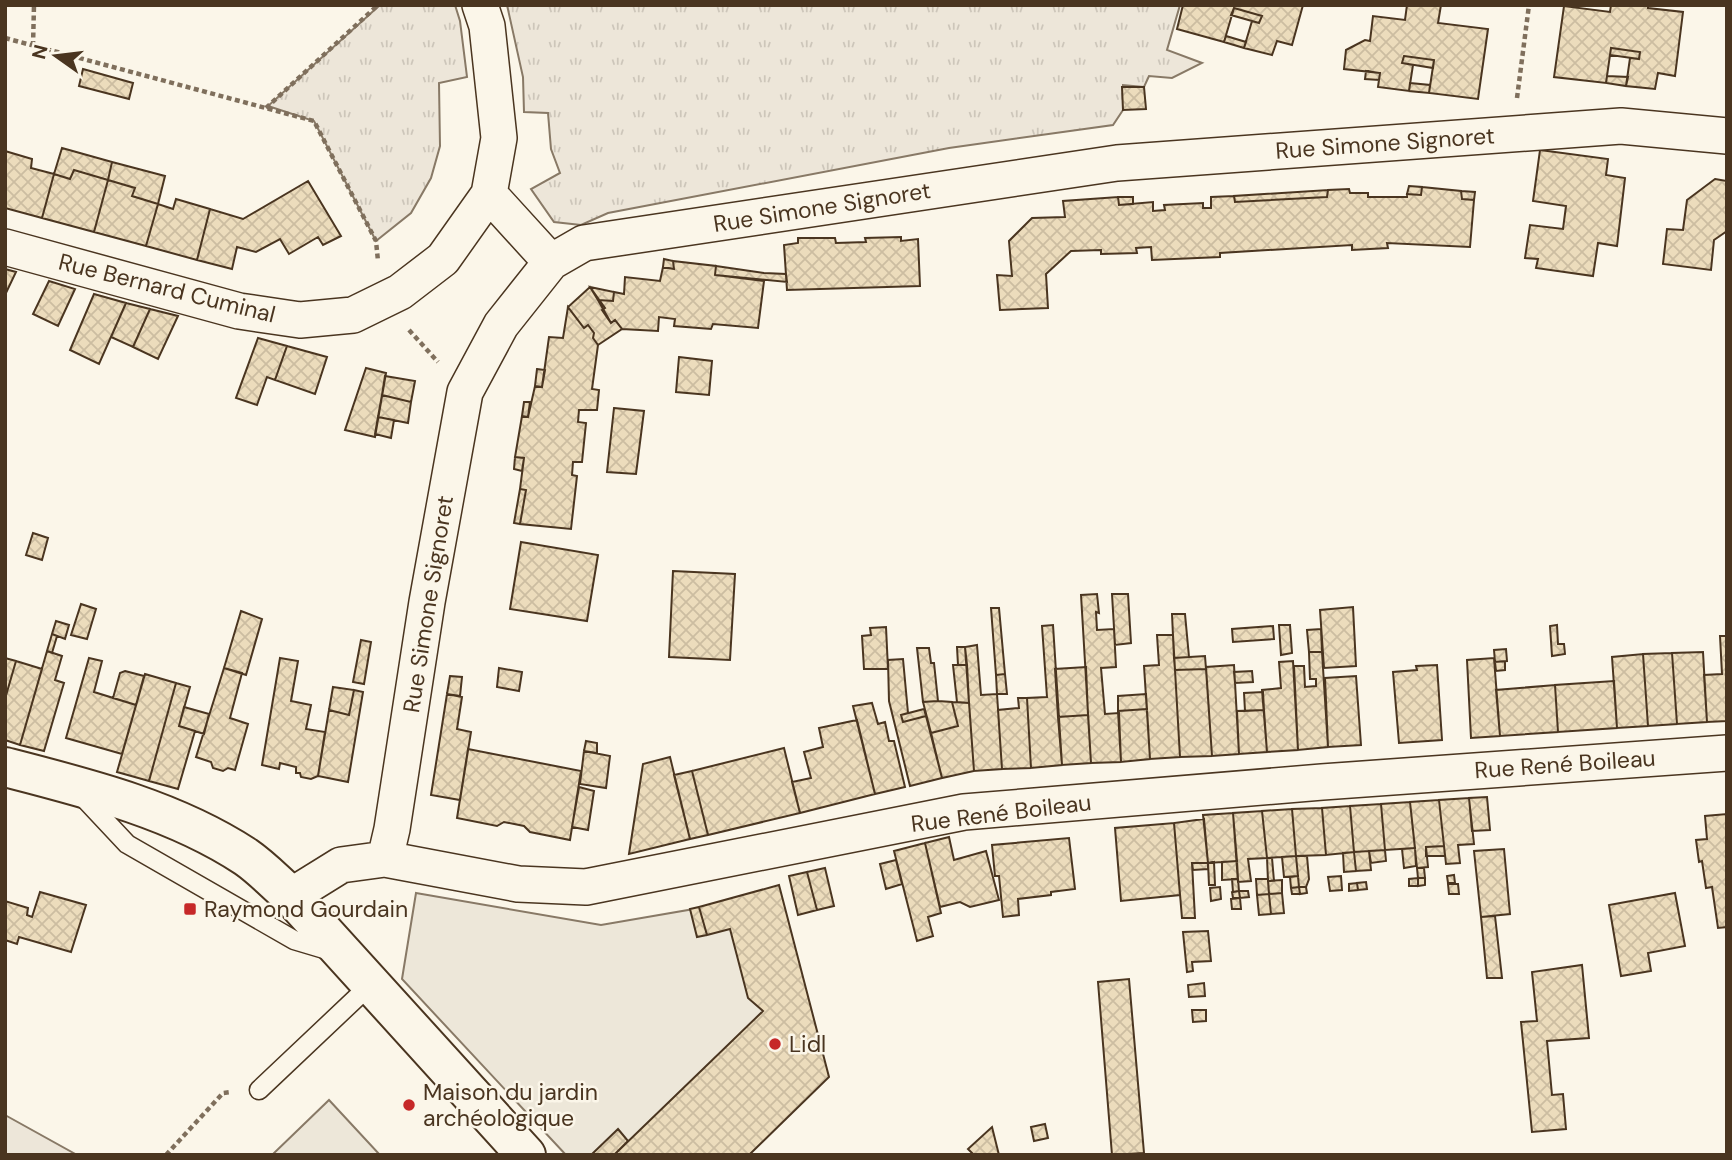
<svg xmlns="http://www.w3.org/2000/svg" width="1732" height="1160" font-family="'DM Sans',sans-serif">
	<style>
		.park { fill: url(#park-tufts); stroke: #887966; stroke-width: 2 }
		.garden { fill: #ede6d9; stroke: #887966; stroke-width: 2 }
		.parking { fill: #ede7d9; stroke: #887966; stroke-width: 2 }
		.building { fill: url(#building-cross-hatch); stroke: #4a3520; stroke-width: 2 }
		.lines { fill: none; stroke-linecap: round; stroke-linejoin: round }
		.service-casing { stroke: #4a3520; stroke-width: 21 }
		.minor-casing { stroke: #4a3520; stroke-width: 38 }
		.tertiary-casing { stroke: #4a3520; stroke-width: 42 }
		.path { stroke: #7f6f5c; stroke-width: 4.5; stroke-dasharray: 5 3.5; stroke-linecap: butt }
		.service { stroke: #fbf6e9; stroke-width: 18 }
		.minor { stroke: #fbf6e9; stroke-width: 35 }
		.tertiary { stroke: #fbf6e9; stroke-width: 38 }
		.poi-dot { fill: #c62828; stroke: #fbf6e9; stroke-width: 2.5 }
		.labels { text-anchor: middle; stroke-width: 5; stroke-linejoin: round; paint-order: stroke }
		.street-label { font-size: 23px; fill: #4a3520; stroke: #fbf6e9 }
		.poi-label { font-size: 23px; fill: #4a3520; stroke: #fbf6e9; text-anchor: start }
	</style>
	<defs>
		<pattern id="park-tufts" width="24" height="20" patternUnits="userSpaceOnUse" patternTransform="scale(1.75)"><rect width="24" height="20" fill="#ede6d9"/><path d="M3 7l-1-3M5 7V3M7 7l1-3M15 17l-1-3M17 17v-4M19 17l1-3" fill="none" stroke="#cdc6ba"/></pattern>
		<pattern id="building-cross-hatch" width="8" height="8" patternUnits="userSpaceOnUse" patternTransform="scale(1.75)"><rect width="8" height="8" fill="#ecdcbc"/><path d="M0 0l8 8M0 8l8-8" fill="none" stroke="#ccbda1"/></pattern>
	</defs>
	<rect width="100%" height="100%" fill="#fbf6e9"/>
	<path class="park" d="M380,5H455L460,21L467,77L439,83L440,146L431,178L411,213L376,241L314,121L268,106Z
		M507,5H1180L1167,50L1202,63L1172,78L1149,76L1144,87L1123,85V110L1113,125L949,148L608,213L581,225L554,222L531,189L560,173L551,149L548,113L524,112L523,77Z"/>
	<path class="garden" d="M5,1115L77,1155H5Z"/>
	<path class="parking" d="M416,893L601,925L729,903L766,1017L620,1155H566L402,979Z
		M329,1100L380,1155H272Z"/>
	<path class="building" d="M1183,5H1303L1292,45L1277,41L1272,55L1244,48L1252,21L1259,23L1262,16L1234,8L1224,42L1177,29Z
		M1407,5H1441L1438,23L1488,29L1478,99L1429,93L1434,60L1404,56L1402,63L1413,65L1409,91L1378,87L1380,73L1344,69L1346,50L1365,40L1370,41L1373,16L1405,20Z
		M1611,5H1648V8L1683,12L1675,76L1658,73L1655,89L1626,86L1630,58L1639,59L1640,52L1611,48L1606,83L1554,77L1564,6L1610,12Z
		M1234,8L1262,16L1259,23L1231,15Z
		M1226,36L1246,42L1244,48L1224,42Z
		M1611,48L1640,52L1639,59L1610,55Z
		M1404,56L1434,60L1433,68L1402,63Z
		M83,69L133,83L129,99L79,86Z
		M1366,71L1380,73L1379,80L1365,79Z
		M1607,76L1628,77L1626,86L1606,83Z
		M1410,83L1430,85L1429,93L1409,91Z
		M1122,87H1144L1146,109L1123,110Z
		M62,148L112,162L108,180L74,170L70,179L54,174Z
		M1540,150L1608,159L1606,175L1625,178L1617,246L1598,243L1593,276L1536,268L1538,259L1525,258L1530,225L1563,229L1566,206L1533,201Z
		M5,151L32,159L31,168L54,174L42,218L5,208Z
		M112,162L165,176L158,204L132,196L135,188L108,180Z
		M74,170L108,180L94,232L42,218L54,174L70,179Z
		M1715,179L1727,181V231L1714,240L1711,270L1663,264L1667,229L1683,230L1687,200Z
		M108,180L135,188L132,196L158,204L146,246L94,232Z
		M308,181L341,236L323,245L318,237L289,254L280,239L256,252L237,247L232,269L197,260L210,209L243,219Z
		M1409,186L1422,187L1421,195L1407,194Z
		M1422,187L1461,191L1462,199L1474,200L1470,247L1387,243L1388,248L1352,250V245L1220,253V257L1152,260L1151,247L1136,248L1137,253L1101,254V250L1071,251L1046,274L1048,308L1000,310L997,275L1012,276L1009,241L1032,218L1065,217L1063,201L1118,197L1119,205L1153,202V211L1165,210L1164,205L1203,203V208H1211V197L1234,196L1235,202L1327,197L1328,190L1349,189L1350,193H1368V197H1407V194L1421,195Z
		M1328,190L1327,197L1235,202L1234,196Z
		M1461,191L1475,192L1474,200L1462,199Z
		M1118,197H1133V204L1119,205Z
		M176,199L210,209L197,260L146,246L158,204L173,209Z
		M901,237V241L918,239L920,286L787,290L784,245L798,243V238H835L836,243L866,242L865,238Z
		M664,259L673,261L674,269L663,267Z
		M673,261L716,266L715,275L764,281L758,328L713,324L711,329L674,326L675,319L659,317L658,331L622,329L615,320L611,323L598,300L613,301L614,292L624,294L625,277L660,281L663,267L674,269Z
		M716,266L764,273L786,274L787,282L715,275Z
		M5,269L16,272L5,295Z
		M49,281L75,289L58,326L33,314Z
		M590,287L605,308L602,310L611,323L615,320L622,329L598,345L593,338L594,333L588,325L584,328L568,307Z
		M590,287L614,292L613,301L598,300Z
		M94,294L126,303L99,364L70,350Z
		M126,303L150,309L133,347L111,337Z
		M568,307L584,328L588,325L594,333L593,338L598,345L592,389L599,390L597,410H579L578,422L586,423L582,462H573L572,475L577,476L571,529L520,524L526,490L520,489L524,458L515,457L522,416L528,417L535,386L542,387L549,337L563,338Z
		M150,309L178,316L158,359L133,347Z
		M258,338L287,346L275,380L267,377L257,405L236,398Z
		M287,346L327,357L315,394L275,380Z
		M679,357L712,361L709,395L676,392Z
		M366,368L386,373L375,437L345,430Z
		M537,369L545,370L542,387L535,386Z
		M385,376L415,381L411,402L382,395Z
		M382,395L411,402L408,423L378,417Z
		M524,402H530L528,417L522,416Z
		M614,408L644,411L636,474L607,472Z
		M378,417L394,420L391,438L375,434Z
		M515,457L524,458L522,471L514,469Z
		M520,489L526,490L520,524L514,523Z
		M33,533L48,538L42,560L26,555Z
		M521,542L598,555L587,621L510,609Z
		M673,571L735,574L730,660L669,657Z
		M1097,594L1099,613L1096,612L1097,630L1114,629L1116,667L1101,668L1105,714L1119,713L1121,762L1091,763L1081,595Z
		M1112,594H1128L1131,643L1115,645Z
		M81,604L96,609L87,639L71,635Z
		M1353,607L1356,666L1324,668L1320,610Z
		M991,608H999L1005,674L996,675Z
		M241,611L262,619L246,675L224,668Z
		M1172,614H1185L1189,657L1174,658Z
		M56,621L69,625L65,639L52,634Z
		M1053,625L1062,765L1031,768L1027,698L1047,697L1042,626Z
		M1279,625H1290L1292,653L1281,655Z
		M1557,625L1558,644H1564L1565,654L1552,656L1550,626Z
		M1273,626L1274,639L1233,642L1232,629Z
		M886,627L888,669H864L862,636L871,635L870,628Z
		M1321,629L1322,652H1309L1307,630Z
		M52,634L57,636L52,653L47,651Z
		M1157,635H1173L1180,757L1150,759L1144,666L1159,665Z
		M1720,636H1727V721L1707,722L1704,675L1722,674Z
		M361,640L371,642L364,684L353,682Z
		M977,645L981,695L997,694L1002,769L974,771L965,647Z
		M957,647H965L967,665H958Z
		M917,648H929L931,663H934L938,701L923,702Z
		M1506,649L1507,661L1495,662L1494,650Z
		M47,651L62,656L55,680L64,683L44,751L20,745Z
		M1309,652H1322L1328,747L1298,750L1294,666H1304L1305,687L1316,686V679H1310Z
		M1703,652L1707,722L1677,724L1672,653Z
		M1672,653L1677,724L1648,726L1643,654Z
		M1643,654L1648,726L1617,728L1612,657Z
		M1205,656L1206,669L1175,670L1174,658Z
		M5,658L16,661L5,699Z
		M89,658L102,661L94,692L136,705L122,754L66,738Z
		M280,658L298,661L291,701L311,705L306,729L325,732L318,776L311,779L301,777L300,773H296V767L280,763L279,769L262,765Z
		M1494,658L1500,736L1471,738L1467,660Z
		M903,659L908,713L901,715L903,722L926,716L942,778L910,786L889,701L888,660Z
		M16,661L42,669L20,745L5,740V699Z
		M1293,661L1298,750L1267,752L1262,690L1281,688L1279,662Z
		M1505,661V670L1496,671L1495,662Z
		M953,665H967L969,703L957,702Z
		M1234,665L1239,754L1212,756L1206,667Z
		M1437,665L1442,740L1399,743L1393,672L1417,670L1416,666Z
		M1086,667L1088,715L1058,717L1055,669Z
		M224,668L242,673L230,718L248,724L235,770L228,768L223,771L213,768L211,762L196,757Z
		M499,668L522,672L519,691L497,687Z
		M1206,669L1212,756L1180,757L1175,670Z
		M125,671L144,676L136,705L113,698L120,673Z
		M1252,671L1253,682L1235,683L1234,672Z
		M145,674L176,683L149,781L117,772Z
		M1005,674L1007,694H997L996,675Z
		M450,676L462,677L460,696L447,694Z
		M1356,676L1361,745L1328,747L1325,678Z
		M1614,681L1617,728L1558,732L1555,685Z
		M176,683L190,687L179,726L195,731L178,789L149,781Z
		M1555,685L1558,732L1500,736L1496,690Z
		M333,687L354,690L349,715L329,710Z
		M354,690L363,692L348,782L318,776L329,710L349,715Z
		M1263,692L1264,710L1245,711L1244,693Z
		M447,694L462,697L457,729L471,732L460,800L431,795Z
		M1146,694L1147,709L1118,711V696Z
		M1018,698H1027L1031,768L1002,769L998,710L1019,708Z
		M938,701L952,702L958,726L931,733L923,702Z
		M952,702L969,703L974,771L942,778L931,733L958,726Z
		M872,703L878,724L885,722L889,741H894L905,787L875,794L853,706Z
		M184,707L209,714L204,734L179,726Z
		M924,709L926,716L903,722L901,715Z
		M1147,709L1150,759L1121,762L1118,711Z
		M1264,710L1267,752L1239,754L1237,711Z
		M1088,715L1091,763L1062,765L1058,717Z
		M857,720L875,794L800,813L792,782L811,778L804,752L823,747L819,728Z
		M586,741L597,743V753L584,751Z
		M784,748L800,813L708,835L692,771Z
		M468,749L581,771L570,840L530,832L524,826L504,822L497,826L457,818Z
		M584,751L610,756L606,788L580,784Z
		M670,757L690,839L629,854L643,764Z
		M692,771L708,835L690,839L674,775Z
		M579,787L594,791L588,830L572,827Z
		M1487,797L1490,830L1472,831L1469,798Z
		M1469,798L1474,844L1458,845L1460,863L1446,864L1439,800Z
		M1439,800L1444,846L1426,847L1428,867L1417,868L1410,802Z
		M1410,802L1415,848L1385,850L1381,804Z
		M1381,804L1385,850L1354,852L1350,806Z
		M1350,806L1354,852L1326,855L1322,808Z
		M1322,808L1326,855L1296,856L1292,809Z
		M1292,809L1296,856L1267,858L1262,811Z
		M1262,811L1267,858L1248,859L1251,881L1238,882L1233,813Z
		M1233,813L1237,861L1208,863L1203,815Z
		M1727,814V927L1718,928L1712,887L1706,888L1702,861L1699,862L1696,840L1707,839L1705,816Z
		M1204,819L1208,863H1192L1195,918H1182L1174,823Z
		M1174,823L1180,895L1121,901L1115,828Z
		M949,837L954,860L986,851L999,900L970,907L960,902L940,907L925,843Z
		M1069,838L1075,889L1051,892V895L1018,899L1019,915L1003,917L999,876H995L992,845Z
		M925,843L941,913L928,917L933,936L917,941L894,851Z
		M1444,846L1445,856H1426V847Z
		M1415,848L1416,866L1404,868L1402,849Z
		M1504,849L1510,914L1481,917L1474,851Z
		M1385,850L1386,861L1371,863L1369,851Z
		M1369,851L1371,870L1356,871L1354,852Z
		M1354,852L1356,871L1344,872L1343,853Z
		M1296,856H1307L1309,879L1306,887H1299Z
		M1296,856L1298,876L1284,877L1282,857Z
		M1267,858H1272L1274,881H1268Z
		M896,860L902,884L886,889L880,864Z
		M1237,861L1238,879L1222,880V862Z
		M1214,862L1215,885H1209L1208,863Z
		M1192,863H1208V869L1193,870Z
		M825,868L834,906L817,910L807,872Z
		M1417,868H1424L1425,878H1418Z
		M807,872L817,910L798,915L789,876Z
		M1454,875L1455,883H1448L1447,876Z
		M1298,876L1299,887L1291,888L1290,877Z
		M1341,876L1342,890L1330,891L1328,877Z
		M1418,878H1425V885L1418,886Z
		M1418,878V886H1409V879Z
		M1232,879H1238L1239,891L1233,892Z
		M1256,879H1268L1269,894L1257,895Z
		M1282,880V893L1269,894L1268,881Z
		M1366,882L1367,889L1358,890L1357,883Z
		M1357,883L1358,890L1349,891V884Z
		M1448,884H1458L1459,894H1449Z
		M779,885L829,1077L749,1155H614L763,1011L748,998L730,929L707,935L699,907Z
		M1220,887L1221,899L1211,901L1210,888Z
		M1299,887H1306L1307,893L1300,894Z
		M1299,887L1300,894H1292L1291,888Z
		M1239,891H1248L1249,897L1240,898Z
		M1239,891L1240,898H1233L1232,892Z
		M40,892L86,905L71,952L19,937L17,944L5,940V901L28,908L27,915L32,917Z
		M1282,893L1284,913L1271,914L1269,894Z
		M1675,893L1685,946L1648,953L1651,971L1621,976L1609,905Z
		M1269,894L1271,914L1259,915L1257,895Z
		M1240,898L1241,909H1232L1231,899Z
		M699,907L707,935L697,937L690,909Z
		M1495,916L1502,978H1487L1481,917Z
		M1208,931L1211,961L1192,962L1193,971L1187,972L1183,932Z
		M1582,965L1589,1038L1547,1041L1552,1095L1563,1094L1566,1129L1532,1132L1521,1022L1537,1021L1532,972Z
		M1129,979L1144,1153L1112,1155L1098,982Z
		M1204,983L1205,996L1189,997L1188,985Z
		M1192,1010H1206V1021L1193,1022Z
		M1045,1124L1048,1138L1034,1141L1031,1127Z
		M992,1127L999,1155H974L968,1149Z
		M618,1129L628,1141L614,1155H591Z"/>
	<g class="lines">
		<g class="service-casing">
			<path id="service" d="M82,796L127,844L294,940L331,951
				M259,1090L370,985"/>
		</g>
		<g class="minor-casing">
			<path id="minor" d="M489,194L551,262
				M5,247L239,311L300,320L353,315L400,292L443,259L489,194L499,138L487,26L480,5
				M385,859L392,829L427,602L465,392L501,325L551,262L584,243L1117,163L1621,126L1727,136
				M291,896L341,865L385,859L518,884L586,887L964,812L1322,782L1727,753"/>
		</g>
		<g class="tertiary-casing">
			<path id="tertiary" d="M5,767C87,788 175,810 246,857C262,868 276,883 291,896L526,1155"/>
		</g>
		<path class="path" d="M5,38L314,121L376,241L378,261
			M33,46L34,5
			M1517,98L1529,5
			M266,108L378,5
			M409,330L438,362
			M166,1155L223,1093L231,1092"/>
		<use href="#service" class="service"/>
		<use href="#minor" class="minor"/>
		<use href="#tertiary" class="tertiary"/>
	</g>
	<g class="poi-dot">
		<rect x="183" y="902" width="14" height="14" rx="3.5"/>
		<circle cx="775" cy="1044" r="7"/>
		<circle cx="409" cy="1105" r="7"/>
	</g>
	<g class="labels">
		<g class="street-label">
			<text transform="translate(1385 143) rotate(-4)" y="8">Rue Simone Signoret</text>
			<text transform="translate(822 207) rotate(-9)" y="8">Rue Simone Signoret</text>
			<text transform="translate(167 288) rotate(14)" y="8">Rue Bernard Cuminal</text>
			<text transform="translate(428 604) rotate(-81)" y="8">Rue Simone Signoret</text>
			<text transform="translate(1565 764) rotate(-4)" y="8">Rue René Boileau</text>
			<text transform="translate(1001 813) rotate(-7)" y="8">Rue René Boileau</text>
		</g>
		<g class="poi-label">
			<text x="204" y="917">Raymond Gourdain</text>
			<text x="789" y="1052">Lidl</text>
			<text x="423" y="1100">Maison du jardin<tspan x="423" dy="26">archéologique</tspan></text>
		</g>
	</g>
	<rect width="1732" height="1160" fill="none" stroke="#4a3520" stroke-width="14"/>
	<g transform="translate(56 56) rotate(284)" stroke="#fbf6e9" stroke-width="5" paint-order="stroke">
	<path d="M0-5L12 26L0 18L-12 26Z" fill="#4a3520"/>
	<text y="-10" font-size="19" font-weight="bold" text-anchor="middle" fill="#4a3520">N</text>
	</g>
</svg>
